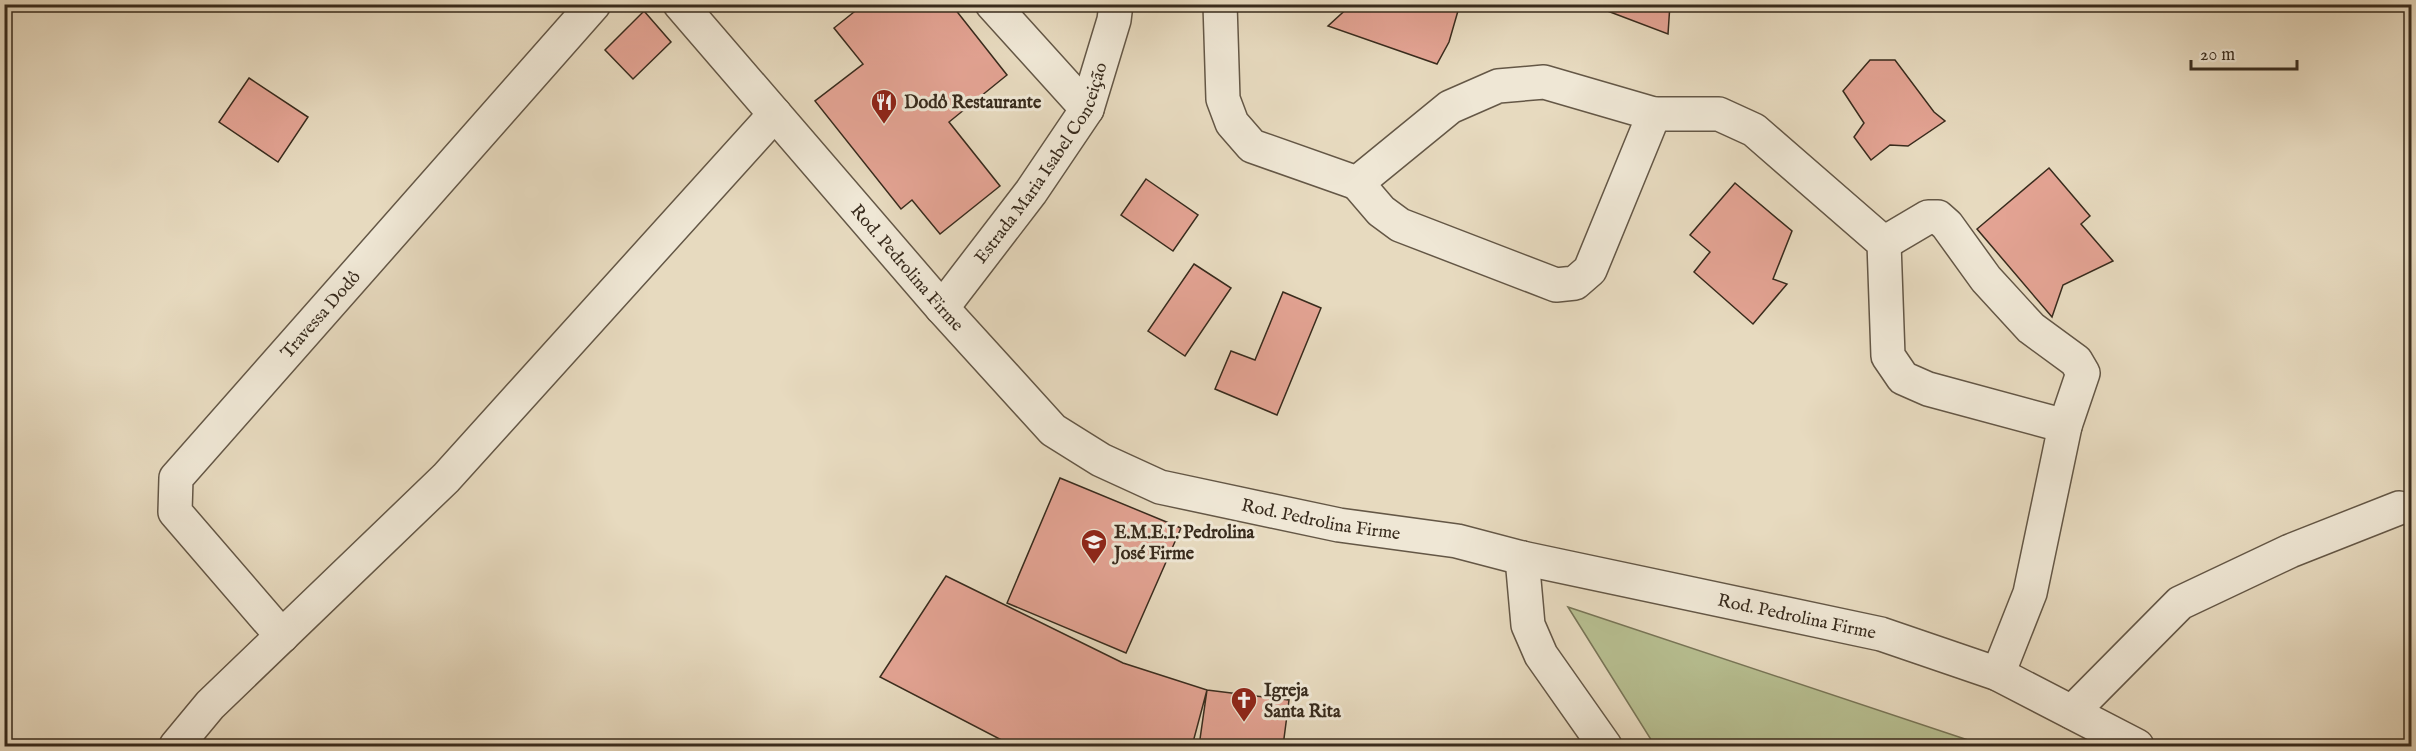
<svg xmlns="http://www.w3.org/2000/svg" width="2416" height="751" font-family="'IM FELL English',serif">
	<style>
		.green { fill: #b7bf91; stroke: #787557; stroke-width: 1.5 }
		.building { fill: #e3a393; stroke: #382b1d; stroke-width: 1.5 }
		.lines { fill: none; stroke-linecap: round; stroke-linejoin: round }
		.minor-casing { stroke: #645746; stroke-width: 36 }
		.minor { stroke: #efe7d5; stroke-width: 33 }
		.labels { text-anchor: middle; stroke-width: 6; stroke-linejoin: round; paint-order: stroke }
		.poi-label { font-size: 18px; font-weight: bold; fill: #382b1d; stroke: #efe7d5; text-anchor: start }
		.street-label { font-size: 18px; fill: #382b1d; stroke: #efe7d5 }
	</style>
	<rect width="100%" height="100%" fill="#e7dabf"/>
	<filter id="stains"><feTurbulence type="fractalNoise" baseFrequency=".00333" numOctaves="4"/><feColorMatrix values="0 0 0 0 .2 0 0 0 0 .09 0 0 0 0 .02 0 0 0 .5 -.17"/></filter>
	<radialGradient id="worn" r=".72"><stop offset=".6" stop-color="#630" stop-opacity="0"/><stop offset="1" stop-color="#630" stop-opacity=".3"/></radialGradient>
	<path class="green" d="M1568,607L1986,746H1655Z"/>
	<path class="building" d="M864,4H951L1007,75L949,122L1000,186L940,234L912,200L901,209L815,101L863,64L834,28Z
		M1352,4H1460L1449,42L1437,64L1328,26Z
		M1589,4H1670L1668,34Z
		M644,11L671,42L633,79L605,50Z
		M1870,60H1895L1934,112L1945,121L1908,146L1890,145L1871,160L1854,137L1864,123L1843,91Z
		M249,78L308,117L278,162L219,122Z
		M2049,168L2090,216L2081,224L2113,261L2063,285L2052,317L1977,229Z
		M1146,179L1198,215L1173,251L1121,215Z
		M1735,183L1792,231L1773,279L1787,284L1753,324L1694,272L1710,252L1690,235Z
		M1194,264L1231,288L1185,356L1148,331Z
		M1283,292L1321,308L1277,415L1215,389L1231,351L1255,360Z
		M1060,478L1181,528L1126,653L1007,603Z
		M946,576L1123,663L1207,690L1192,746H1013L880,677Z
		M1207,690L1289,700L1283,746H1199Z"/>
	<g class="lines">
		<g class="minor-casing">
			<g id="minor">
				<path id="s1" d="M680,4L942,308L1053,430L1101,460L1160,487L1339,525L1457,541L1522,558L1881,634L1998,674L2137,746"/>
				<path d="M992,4L1087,109"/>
				<path d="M1220,4L1223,99L1232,123L1252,146L1357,183L1450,107L1498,86L1544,82L1654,114H1719L1754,130L1884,243L1888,356L1903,378L1928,389L2065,426L2030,593L1998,674"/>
				<path d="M1357,183L1381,211L1400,225L1556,285L1575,283L1590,270L1654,114"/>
				<path d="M1884,243L1928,217H1938L1947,225L1986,279L2031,328L2076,361L2083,373L2065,426"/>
				<path id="s2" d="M942,308L1031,192L1087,109L1114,20L1116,4"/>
				<path d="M1522,558L1528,625L1541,655L1605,746"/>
				<path id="s3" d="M282,636L175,512L176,478L594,4"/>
				<path d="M2072,712L2180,603L2290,551L2399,508"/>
				<path d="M176,746L210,705L446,478L775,114"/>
			</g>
		</g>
		<use href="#minor" class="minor"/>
	</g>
	<defs>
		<g id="restaurant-pin" transform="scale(1.35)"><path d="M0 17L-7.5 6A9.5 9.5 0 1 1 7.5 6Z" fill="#8f2418" stroke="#efe7d5"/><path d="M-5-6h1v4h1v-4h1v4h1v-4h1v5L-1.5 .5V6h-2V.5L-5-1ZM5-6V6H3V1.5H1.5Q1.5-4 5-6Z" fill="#fff"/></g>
		<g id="school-pin" transform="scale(1.35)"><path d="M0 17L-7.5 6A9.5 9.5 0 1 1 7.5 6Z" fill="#8f2418" stroke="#efe7d5"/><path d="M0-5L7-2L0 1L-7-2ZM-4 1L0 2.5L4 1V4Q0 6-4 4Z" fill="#fff"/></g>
		<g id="church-pin" transform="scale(1.35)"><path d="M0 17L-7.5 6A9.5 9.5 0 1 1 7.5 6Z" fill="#8f2418" stroke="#efe7d5"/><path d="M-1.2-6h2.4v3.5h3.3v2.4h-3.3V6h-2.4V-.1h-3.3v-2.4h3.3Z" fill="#fff"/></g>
	</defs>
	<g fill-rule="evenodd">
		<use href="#restaurant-pin" x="884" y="102"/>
		<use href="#school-pin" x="1094" y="542"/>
		<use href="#church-pin" x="1244" y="700"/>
	</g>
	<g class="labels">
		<g class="poi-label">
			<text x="904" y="108">Dodô Restaurante</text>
			<text x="1114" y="538">E.M.E.I. Pedrolina<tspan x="1114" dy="21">José Firme</tspan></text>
			<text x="1264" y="696">Igreja<tspan x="1264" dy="21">Santa Rita</tspan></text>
		</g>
		<g class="street-label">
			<text dy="6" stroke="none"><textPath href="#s2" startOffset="177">Estrada Maria Isabel Conceição</textPath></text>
			<text dy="6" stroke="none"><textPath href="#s1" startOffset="348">Rod. Pedrolina Firme</textPath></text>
			<text dy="6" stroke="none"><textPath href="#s3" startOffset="416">Travessa Dodô</textPath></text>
			<text dy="6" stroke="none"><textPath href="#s1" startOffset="852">Rod. Pedrolina Firme</textPath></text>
			<text dy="6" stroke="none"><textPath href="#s1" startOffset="1338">Rod. Pedrolina Firme</textPath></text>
		</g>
	</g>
	<rect width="2416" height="751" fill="none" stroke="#e7dabf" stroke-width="24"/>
	<rect x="6" y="6" width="2404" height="739" fill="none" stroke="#382b1d" stroke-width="3"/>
	<rect x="12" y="12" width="2392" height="727" fill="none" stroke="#382b1d" stroke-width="1.5"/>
	<path d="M2191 60v9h106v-9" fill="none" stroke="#382b1d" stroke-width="3"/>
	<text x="2200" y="60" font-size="18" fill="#382b1d" stroke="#efe7d5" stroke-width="4.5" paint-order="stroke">20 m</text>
	<rect width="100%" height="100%" filter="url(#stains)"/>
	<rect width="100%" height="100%" fill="url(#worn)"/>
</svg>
